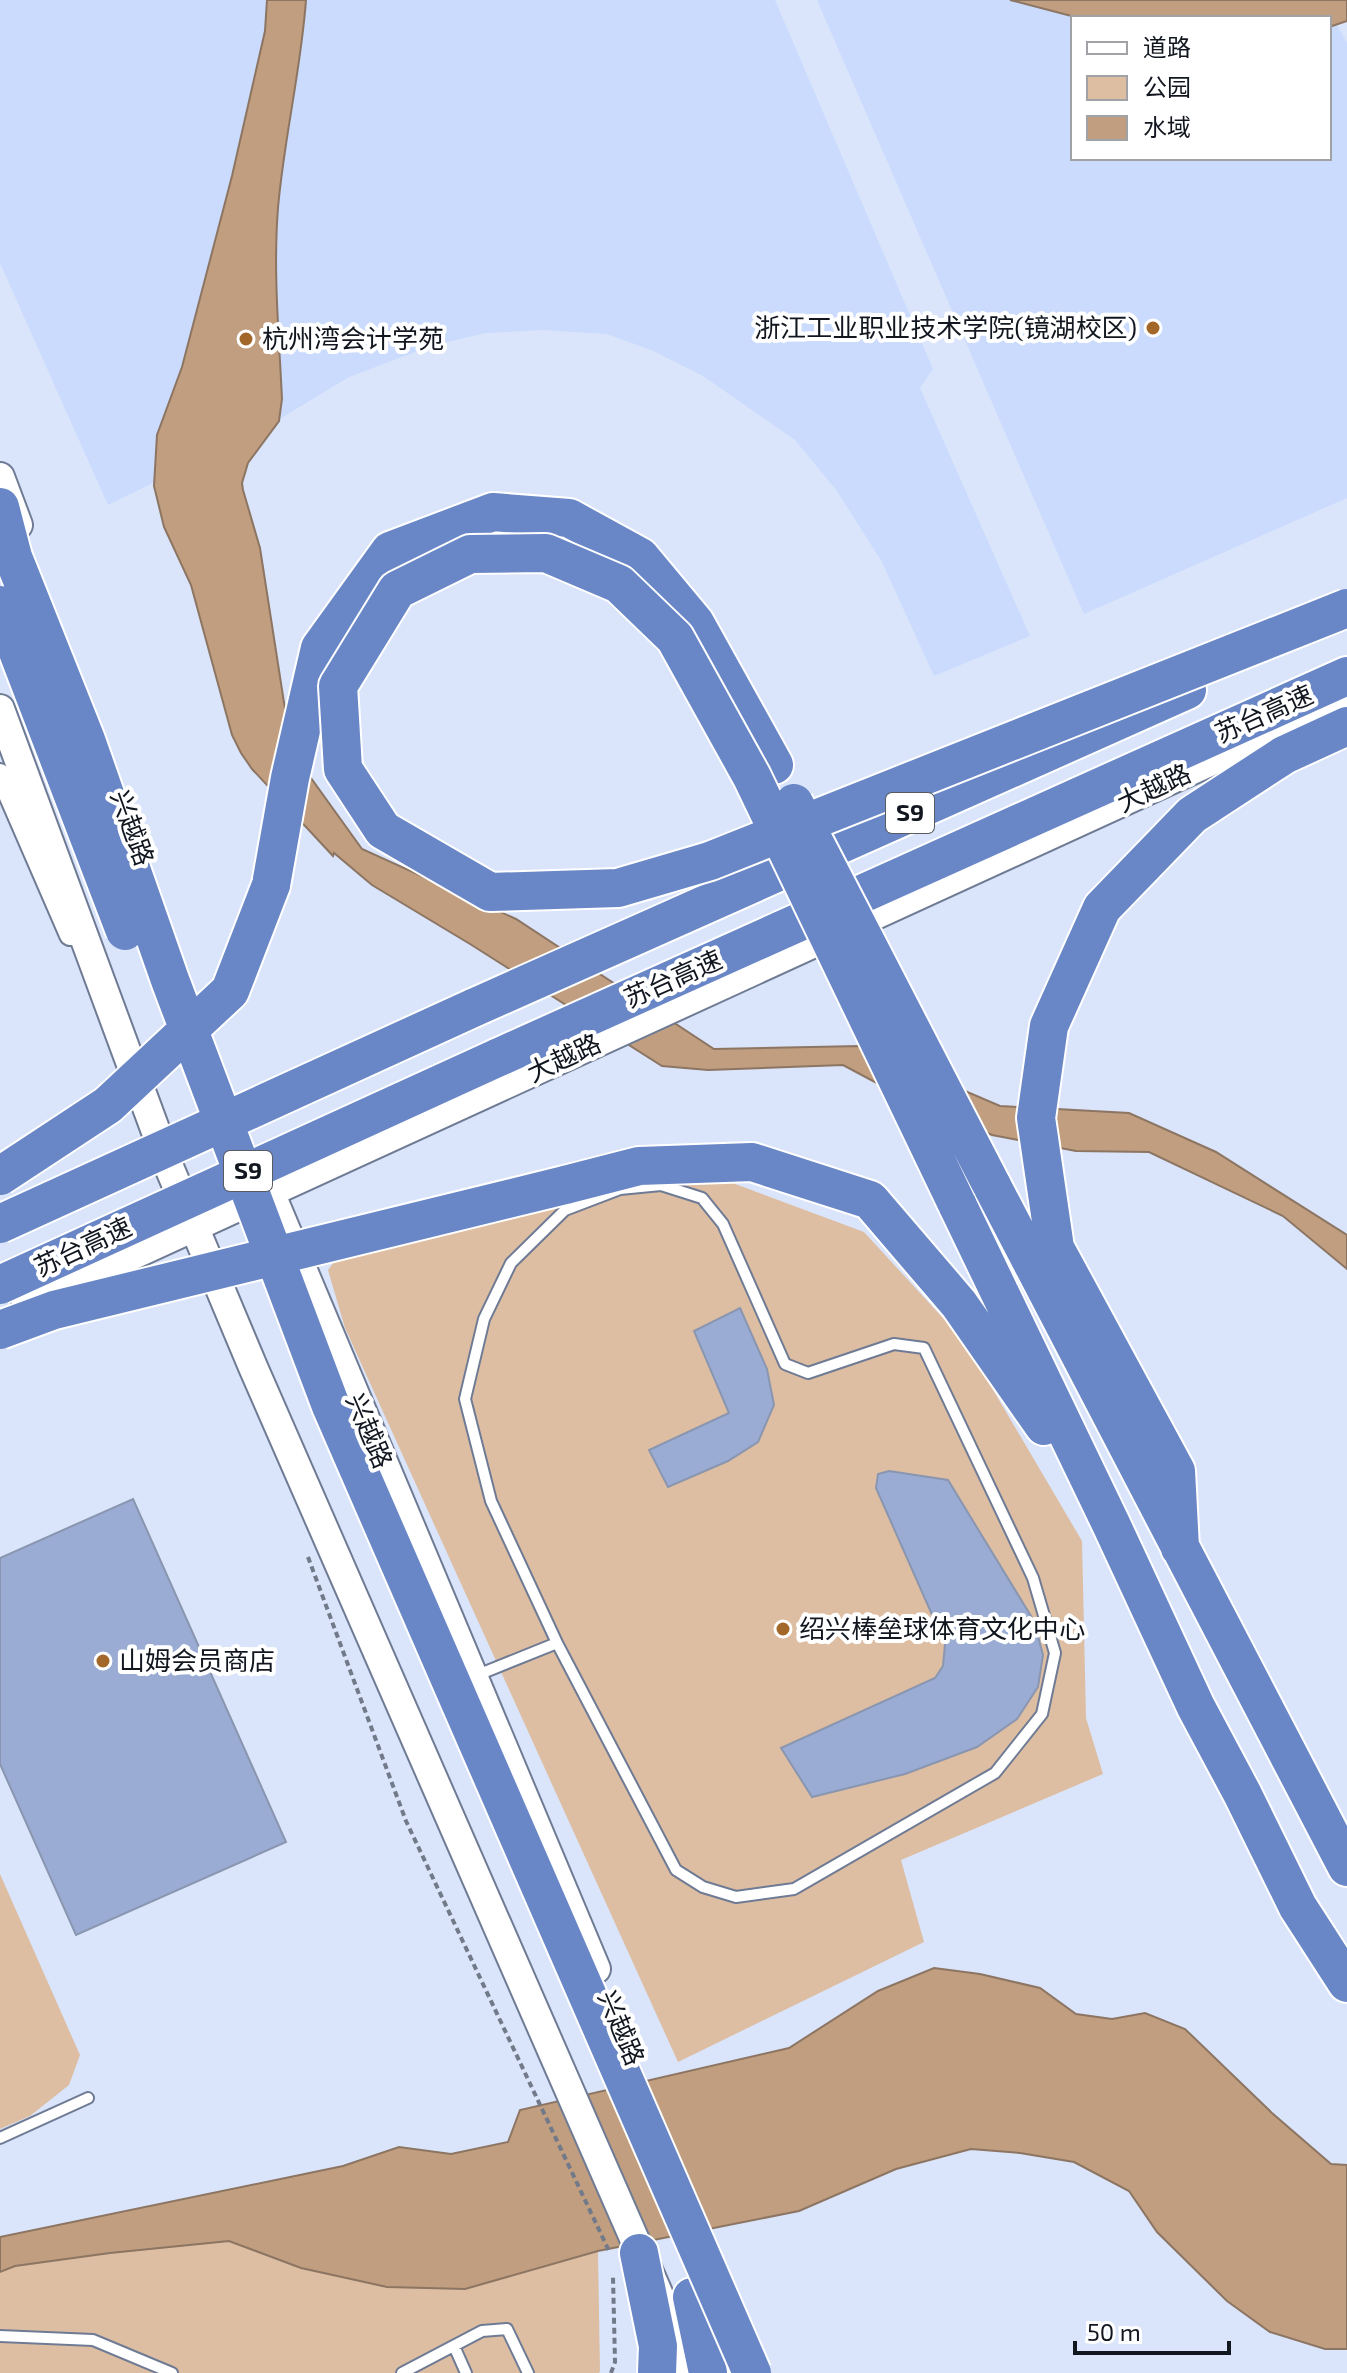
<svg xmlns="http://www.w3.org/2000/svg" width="1347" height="2373" font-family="'Exo 2','Noto Sans SC',sans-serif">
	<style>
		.built { fill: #cadbfd; fill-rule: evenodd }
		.green { fill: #ddbea2 }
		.water { fill: #c19e7f; stroke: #8c7562; stroke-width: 2 }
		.building { fill: #9aacd3; stroke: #8a96b0; stroke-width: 2 }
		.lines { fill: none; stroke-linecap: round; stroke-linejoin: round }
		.lane-casing { stroke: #6f7b94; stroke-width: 14 }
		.street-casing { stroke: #6f7b94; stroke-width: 24 }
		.secondary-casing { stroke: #6f7b94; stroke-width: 32 }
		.highway-casing { stroke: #fff; stroke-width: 42 }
		.path { stroke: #727a89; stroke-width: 4; stroke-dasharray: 6 4; stroke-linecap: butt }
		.lane { stroke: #fff; stroke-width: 10 }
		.street { stroke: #fff; stroke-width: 20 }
		.secondary { stroke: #fff; stroke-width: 28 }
		.highway { stroke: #6986c6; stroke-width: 38 }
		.highway-bridge-casing { stroke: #fff; stroke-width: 42; stroke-linecap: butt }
		.highway-bridge { stroke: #6986c6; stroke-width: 38 }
		.poi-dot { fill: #a26729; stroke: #fff; stroke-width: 3 }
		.labels { text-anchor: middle; stroke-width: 8; stroke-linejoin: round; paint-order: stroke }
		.shield { fill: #fff; stroke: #585c62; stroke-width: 2 }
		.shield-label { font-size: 24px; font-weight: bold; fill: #11161f }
		.poi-label { font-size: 26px; fill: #11161f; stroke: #fff; text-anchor: start }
		.street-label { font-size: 26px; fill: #11161f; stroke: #fff }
	</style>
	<rect width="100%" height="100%" fill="#dae5fb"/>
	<path class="built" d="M0,0H775L933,369L920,388L1030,636L934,676L882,562L837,491L795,440L703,376L651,350L607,334L542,330L486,333L434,345L349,377L263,429L108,505L0,263Z
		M817,0H1328L1329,10L1347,43V498L1084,614ZM1073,18H1329V158H1073Z"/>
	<path class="green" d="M650,1177L722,1179L864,1232L965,1342L1082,1541L1086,1718L1103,1774L901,1860L924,1942L678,2062L345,1328L328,1270L340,1254Z
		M0,1874L80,2055L69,2085L30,2116L0,2129Z
		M229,2241L301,2268L387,2287L465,2289L598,2251L600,2371L599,2373H0V2272L15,2266L110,2253Z"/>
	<path class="water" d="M267,0H306C301,70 284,138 278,208C273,271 279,335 282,399L279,421L248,463L242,483L243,490L260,548L285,709L311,778L362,849L516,919L714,1049L860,1046L1000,1106L1129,1113L1216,1152L1347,1235V1269L1283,1216L1149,1152L1076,1151L992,1135L888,1089L843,1065L708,1070L662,1066L470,944L372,885L334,853L333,856L252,769L241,753L232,735L191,585L164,527L154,486L157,435L182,367L232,176L265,31Z
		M1010,0H1347V21L1329,27V18H1079Z
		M934,1968L980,1974L1040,1988L1076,2014L1112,2019L1145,2013L1185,2029L1272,2113L1331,2164L1347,2165V2349H1325L1270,2332L1227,2301L1157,2232L1129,2191L1074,2162L1020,2153L971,2149L896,2169L799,2211L598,2251L465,2289L387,2287L301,2268L229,2241L110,2253L15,2266L0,2272V2237L343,2166L399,2147L451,2154L508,2142L520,2110L789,2048L878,1991Z"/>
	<path class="building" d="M740,1308L767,1369L774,1405L758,1442L728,1461L668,1487L649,1450L729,1413L694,1331Z
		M889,1471L948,1480L1034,1621L1043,1655L1038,1687L1017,1719L977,1747L905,1774L812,1797L781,1748L935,1678L943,1666L945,1644L876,1488L878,1474Z
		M133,1499L286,1842L76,1935L0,1764V1558Z"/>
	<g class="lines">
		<g class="lane-casing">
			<path id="lane" d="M475,1676L557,1643L676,1870L703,1887L736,1897L794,1889L995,1773L1042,1714L1055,1653L1033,1578L924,1348L894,1344L808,1373L785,1364L723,1224L702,1198L661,1185L620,1189L565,1210L511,1263L484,1319L465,1399L491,1501L557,1643
				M0,2138L88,2098
				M0,2336L93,2340L172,2373
				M454,2346L466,2373
				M402,2373L482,2331L507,2329L528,2373"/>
		</g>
		<g class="street-casing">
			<path id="street" d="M0,774L70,935"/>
		</g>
		<g class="secondary-casing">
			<path id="secondary" d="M0,477L18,525
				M0,709L169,1167L253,1367L693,2373
				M267,1185L596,1969
				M26,1304L1347,699"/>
		</g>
		<g class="highway-casing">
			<path id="highway" d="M0,507L13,557
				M271,885L290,778L320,648L390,551L493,512L569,518L640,557L695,623L774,765
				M473,1008L1187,690
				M497,1058L1347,676
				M991,1184L1347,1867
				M565,1185L639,1166L752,1162L870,1200L959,1304L1044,1426
				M957,1204L1111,1524L1196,1707L1243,1795L1298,1907L1347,1983
				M1180,1548L1176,1471L1055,1248L1036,1118L1049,1026L1102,908L1192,815L1284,755L1347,726
				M639,2253L658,2346L657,2373
				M692,2297L708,2373"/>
		</g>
		<path class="path" d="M308,1557L406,1821L610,2253
			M611,2373L615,2362L613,2277"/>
		<use href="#lane" class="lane"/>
		<use href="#street" class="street"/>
		<use href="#secondary" class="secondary"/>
		<use href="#highway" class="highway"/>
		<g class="highway-bridge-casing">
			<path id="highway-bridge" d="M13,557L86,740L170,980L331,1406L752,2373
				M0,605L125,931
				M794,803L991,1184
				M0,1176L108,1105L230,991L271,885
				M957,1204L752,777L675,638L619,584L546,553L470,554L397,590L338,686L343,769L383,830L490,892L618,888L710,861L1347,608
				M0,1224L473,1008
				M0,1285L497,1058
				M0,1330L54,1310L565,1185"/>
		</g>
		<use href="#highway-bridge" class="highway-bridge"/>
	</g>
	<g class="poi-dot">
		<circle cx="1153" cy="328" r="8"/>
		<circle cx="246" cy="339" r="8"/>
		<circle cx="783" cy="1629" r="8"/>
		<circle cx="103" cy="1661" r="8"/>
	</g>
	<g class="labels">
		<g class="shield">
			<rect x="886" y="793" width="48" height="40" rx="6"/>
			<rect x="224" y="1151" width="48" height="40" rx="6"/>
		</g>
		<g class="shield-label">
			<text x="910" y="821">S9</text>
			<text x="248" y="1179">S9</text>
		</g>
		<g class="poi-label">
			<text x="1137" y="337" text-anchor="end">浙江工业职业技术学院(镜湖校区)</text>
			<text x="262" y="348">杭州湾会计学苑</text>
			<text x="799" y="1638">绍兴棒垒球体育文化中心</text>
			<text x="119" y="1670">山姆会员商店</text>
		</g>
		<g class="street-label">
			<text transform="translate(1264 714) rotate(-24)" y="9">苏台高速</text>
			<text transform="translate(1154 788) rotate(-25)" y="9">大越路</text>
			<text transform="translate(132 828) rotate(70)" y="9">兴越路</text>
			<text transform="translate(673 979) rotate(-24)" y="9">苏台高速</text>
			<text transform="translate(564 1058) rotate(-25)" y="9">大越路</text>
			<text transform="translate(83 1247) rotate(-25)" y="9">苏台高速</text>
			<text transform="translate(369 1431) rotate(67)" y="9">兴越路</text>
			<text transform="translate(621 2028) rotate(67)" y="9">兴越路</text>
		</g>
	</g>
	<rect x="1071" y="16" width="260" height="144" fill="#ffffff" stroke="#a0a2a5" stroke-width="2"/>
	<rect x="1087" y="42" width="40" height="12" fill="#ffffff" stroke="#a0a2a5" stroke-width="2"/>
	<text x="1143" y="56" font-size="24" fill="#11161f">道路</text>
	<rect x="1087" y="76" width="40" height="24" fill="#ddbea2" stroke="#a0a2a5" stroke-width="2"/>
	<text x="1143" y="96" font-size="24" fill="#11161f">公园</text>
	<rect x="1087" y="116" width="40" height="24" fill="#c19e7f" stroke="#a0a2a5" stroke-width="2"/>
	<text x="1143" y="136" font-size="24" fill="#11161f">水域</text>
	<path d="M1075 2341v12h154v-12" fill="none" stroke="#11161f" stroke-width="4"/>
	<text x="1087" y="2341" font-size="24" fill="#11161f" stroke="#ffffff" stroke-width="6" paint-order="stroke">50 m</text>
</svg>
